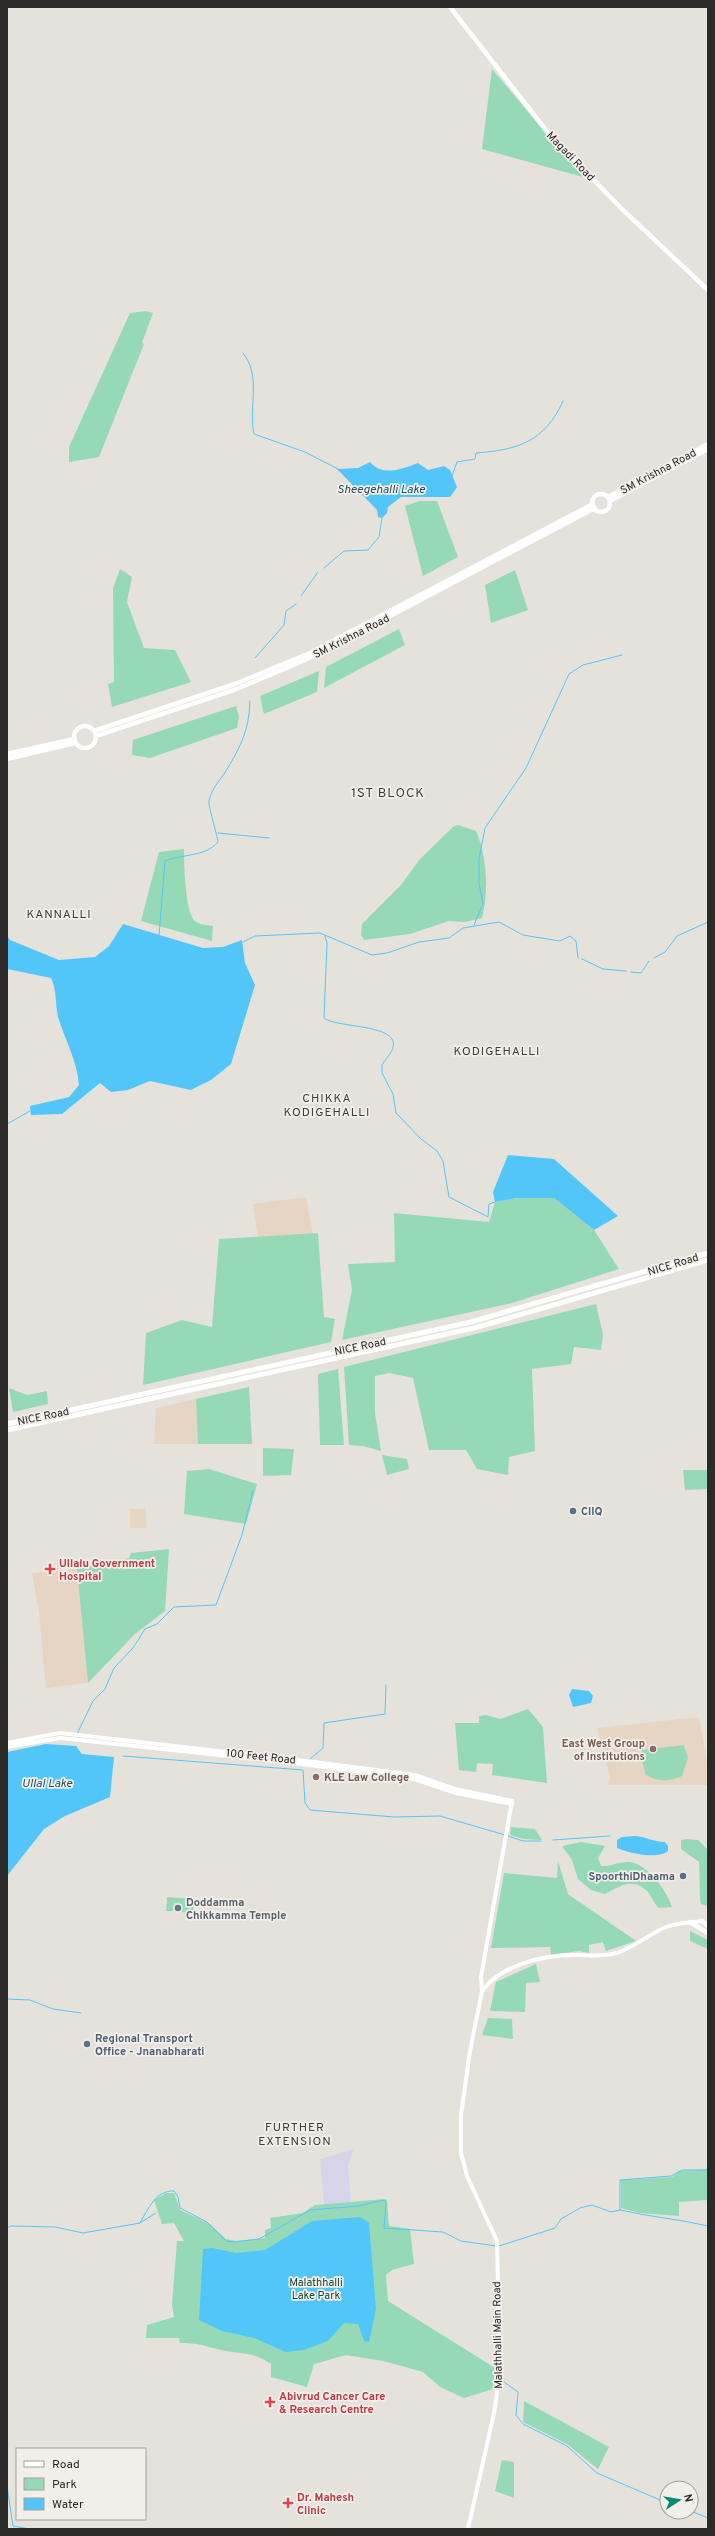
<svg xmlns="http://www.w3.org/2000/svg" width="715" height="2536" font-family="Overpass,sans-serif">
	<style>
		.commercial { fill: #d8d5eb }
		.education { fill: #e7d5c4 }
		.green { fill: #96d9b7 }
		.water { fill: #53c6f9 }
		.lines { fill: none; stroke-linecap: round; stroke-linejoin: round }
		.stream { stroke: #53c6f9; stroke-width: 1 }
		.secondary { stroke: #fff; stroke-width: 4 }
		.primary { stroke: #fff; stroke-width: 4.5 }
		.trunk { stroke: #fff; stroke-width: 4.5 }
		.motorway { stroke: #fff; stroke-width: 5 }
		.service-dot { fill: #5c6f8a; stroke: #f2efea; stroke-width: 1.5 }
		.health-dot { fill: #e0444e; stroke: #f2efea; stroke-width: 1.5 }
		.education-dot { fill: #8d6e63; stroke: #f2efea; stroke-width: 1.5 }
		.worship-dot { fill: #6b7280; stroke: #f2efea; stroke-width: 1.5 }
		.labels { text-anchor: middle; stroke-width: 3.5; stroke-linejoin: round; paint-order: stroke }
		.street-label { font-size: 11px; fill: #2c2a28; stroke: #f2efea }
		.service-label { font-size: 11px; font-weight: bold; fill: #4e5e75; stroke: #f2efea; text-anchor: start }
		.health-label { font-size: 11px; font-weight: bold; fill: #be3a42; stroke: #f2efea; text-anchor: start }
		.education-label { font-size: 11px; font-weight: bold; fill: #785e54; stroke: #f2efea; text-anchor: end }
		.worship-label { font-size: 11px; font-weight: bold; fill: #5b616d; stroke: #f2efea; text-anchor: start }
		.park-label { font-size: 11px; fill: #194732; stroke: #f2efea }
		.water-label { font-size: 12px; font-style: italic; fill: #225167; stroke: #f2efea }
		.neighbourhood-label { font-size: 12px; letter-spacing: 1px; fill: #3f3d38; stroke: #f2efea }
		.quarter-label { font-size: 13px; letter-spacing: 1px; fill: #3f3d38; stroke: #f2efea }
	</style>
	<rect width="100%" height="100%" fill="#e5e2dc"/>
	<path class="commercial" d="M354,2149L348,2165L351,2203L324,2204L320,2159Z"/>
	<path class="education" d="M306,1197L313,1234L258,1237L253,1204Z
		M196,1399L198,1444H154L156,1408Z
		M130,1509H145L147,1528H130Z
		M77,1569L88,1683L46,1688L39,1612L32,1573Z
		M699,1717L708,1769V1785H608L610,1777L597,1728Z"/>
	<path class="green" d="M492,69L583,177L482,149Z
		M146,311L153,313L142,343L144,344L99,457L69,462V447L130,313Z
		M420,501H437L458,557L423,576L405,506Z
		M120,569L132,577L127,602L144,648L175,650L191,682L112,707L108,684L114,682L113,588Z
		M515,570L528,610L491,623L485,585Z
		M399,629L405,645L324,688L326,667Z
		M319,671L317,692L264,714L260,696Z
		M236,706L239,717L237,728L150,758L132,755L133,740Z
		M458,825L476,831C487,856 489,891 482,918L465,922L449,921L410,934L364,940L361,935L362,924L401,885L420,859L453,827Z
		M184,849C184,864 185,903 192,917C196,925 206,925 213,926L212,941L141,921L159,852Z
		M517,1198H554L594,1230L619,1269L512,1303L342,1340L352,1290L348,1264L395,1262L394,1213L489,1222L495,1202Z
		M318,1233L324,1317L335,1319L331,1342L143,1385L146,1333L182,1320L212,1327L219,1239Z
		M596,1304L603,1334L601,1350L574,1347L571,1364L532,1369L535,1451L509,1457L508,1475L477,1469L466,1450H429L413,1378L389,1373L375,1376V1413L381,1451L363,1446L349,1445L344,1367Z
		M338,1369L344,1445H320L318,1374Z
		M249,1387L252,1444H198L196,1399Z
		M9,1388L27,1395L47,1391L48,1404L13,1412Z
		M263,1448L294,1449L291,1475L263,1476Z
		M382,1455L407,1459L409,1469L387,1475Z
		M209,1469L257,1484L246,1524L184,1514L187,1471Z
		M683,1470H708V1489L685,1490Z
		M169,1549L165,1611L135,1634L88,1683L77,1569L129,1558L131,1553Z
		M528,1709L543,1727L547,1783L492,1775L493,1764L477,1763L476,1772L459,1770L455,1723H479V1716L486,1715L500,1719Z
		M684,1745L688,1758L682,1776C668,1782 660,1782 646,1775L642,1761V1750Z
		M511,1827L535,1829L542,1840L523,1839L510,1835Z
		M686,1839L698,1840L708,1850V1906L701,1904L700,1899L699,1862L681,1849V1840Z
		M581,1842L605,1846L598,1858L601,1866C610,1867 619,1861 629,1862C647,1863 667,1891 672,1907L659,1908C653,1903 652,1895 646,1890C632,1877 618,1887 605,1894L591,1890L578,1879L572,1860L562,1846Z
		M558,1861L568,1894L636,1941L606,1951L603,1942L589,1945V1953L579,1951L551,1955L550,1947L491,1948L504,1873L557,1878Z
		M167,1897L194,1899L193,1913L182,1912V1904L174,1903L173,1911H166Z
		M690,1931L708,1940V1949L690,1941Z
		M536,1964L540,1982L526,1983L525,2012L490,2011L496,1982Z
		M488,2018L512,2019L513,2039L482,2035Z
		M708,2169V2200L679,2202V2216L640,2213L621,2208V2180L672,2177L680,2171Z
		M166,2193H174L180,2210L210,2224L226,2239L236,2241L265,2238V2230L271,2228L270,2218L303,2213L315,2205L385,2199L387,2200L389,2226L410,2229L414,2264L392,2270L386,2275L388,2301L495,2368L493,2389L464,2398L440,2387L423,2372L383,2361L346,2355L314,2364L307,2387L271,2377V2364C251,2350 238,2355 217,2349C201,2345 196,2343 180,2343L179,2338H146L147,2325L174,2317L172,2304L177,2241H184L174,2223L162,2224L154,2200Z
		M524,2401L609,2447L598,2469L567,2444L523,2422Z
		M502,2460L514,2462V2498L495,2491Z"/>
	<path class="water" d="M370,462C383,477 402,469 418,463L428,470L444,466L450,470L457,487L450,497H401L388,507L387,513L382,518L378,517L377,510L337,469L358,468Z
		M123,924L203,948L223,947L242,940L245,963L255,985L231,1064L211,1080L191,1090L150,1081L128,1090L111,1092L100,1083L62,1114L31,1115L30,1106L69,1097L79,1085C77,1060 65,1040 58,1017C55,1003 57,991 51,978L7,969V936L10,940L59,960L95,957L109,946Z
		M508,1155L554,1159L618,1216L594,1230L554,1198H517L495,1202L493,1192Z
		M572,1689L589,1691L593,1696L591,1703L573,1707L569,1695Z
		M46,1744L76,1746L82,1754L114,1757L110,1797L65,1816L44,1829L7,1876V1752Z
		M635,1836C646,1837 654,1842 665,1842L668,1846V1851C657,1860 629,1853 617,1848V1840L622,1837Z
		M360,2217L369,2223L376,2309L369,2342L364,2341L358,2324L344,2323L328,2341L304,2350L286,2352L254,2338L222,2331L199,2320L203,2249L212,2248L236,2253L265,2250L312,2221Z"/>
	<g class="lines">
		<path class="stream" d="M243,353C262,377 248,407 254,434L305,452L338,469
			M452,476L457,462L475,459L476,453C517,450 545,442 563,401
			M324,568L344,551L368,550L379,537L382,518
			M301,596L318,572
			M255,658L284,625L286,611L296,604
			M218,833L269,838
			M474,925L483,904L479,883V859L485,828L526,768L569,674L583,665L622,655
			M159,936L165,861C182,854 205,857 218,842C217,834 208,805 209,801C211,791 218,782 224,774C240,748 249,732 250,701
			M325,936L327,943L324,1018C338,1029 407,1023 391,1052C388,1057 384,1061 382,1065V1073L393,1094L396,1113L421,1139L437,1151L443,1161L449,1197L488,1217L489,1204L495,1202
			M243,942L255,936L320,933L372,955L387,953L419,942L449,938L463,928L499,922L523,935L560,941L570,936L576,941L578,958
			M654,958L665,952L677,936L708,922
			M582,959L603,969L626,971
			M631,972L641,973L649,961
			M7,1124L30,1111
			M77,1734L93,1701L105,1689L114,1668L133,1648L145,1629L157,1624L174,1607L216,1605L242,1535L253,1491
			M123,1756L303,1770L305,1803L310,1810L394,1817L440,1816L505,1835
			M310,1759L323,1748L324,1723L385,1714L386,1685
			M508,1836L523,1841H541
			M553,1840L610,1836
			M7,1999L30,2000L53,2009L81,2013
			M620,2210C650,2217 679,2219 708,2226
			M140,2223C148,2209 156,2190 174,2191L178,2197L180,2208L207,2222L226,2241L234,2242L259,2239L310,2210L359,2206L383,2200L386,2202L384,2228L443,2232L461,2241L496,2246
			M7,2228L11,2226L55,2227L83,2233L140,2223L156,2213
			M499,2246L555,2228L561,2219L580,2208L592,2205L611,2212L620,2210V2180L671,2176L682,2170H708
			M504,2382L518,2392L516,2415L523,2424L567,2446L597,2473L667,2503
			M7,2486L13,2526L30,2529
			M691,2511L708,2518"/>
		<path class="secondary" d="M7,1743L60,1733L298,1760L415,1775L455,1789L512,1801L481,1977L482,1991L470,2051L461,2115V2153L467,2176L497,2241L500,2372L494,2413L468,2529
			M7,1747L60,1738L294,1763L414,1779L456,1793L512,1804
			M483,1990C501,1965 544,1955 574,1955C589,1955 603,1957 617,1953C632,1948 644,1938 658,1931C671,1923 687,1923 702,1921"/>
		<path class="primary" d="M450,7L549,134L623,210L708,290
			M702,1921L708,1926
			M690,1922L708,1933"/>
		<path class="trunk" d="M592 503a9 9 0 1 1 18 0a9 9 0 1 1-18 0Z
			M608,497L708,444
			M610,501L708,449
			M74 737a11 11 0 1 1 22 0a11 11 0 1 1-22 0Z
			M94,731L235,684L310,653L593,504
			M96,736L234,690L312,657L595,508
			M7,754L74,739
			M7,759L75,743"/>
		<path class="motorway" d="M7,1424L471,1322L708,1253
			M7,1430L474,1328L708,1260"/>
	</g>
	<g class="service-dot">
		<circle cx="573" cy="1511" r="4"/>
		<circle cx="683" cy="1876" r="4"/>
		<circle cx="87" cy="2044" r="4"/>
	</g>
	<g class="health-dot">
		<path d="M48 1563h4v4h4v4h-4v4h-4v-4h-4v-4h4z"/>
		<path d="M268 2396h4v4h4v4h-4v4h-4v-4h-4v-4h4z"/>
		<path d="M286 2497h4v4h4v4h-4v4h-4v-4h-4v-4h4z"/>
	</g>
	<g class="education-dot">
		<circle cx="653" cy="1749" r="4"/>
		<circle cx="316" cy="1777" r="4"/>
	</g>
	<circle class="worship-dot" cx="178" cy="1908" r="4"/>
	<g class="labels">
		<g class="street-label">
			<text transform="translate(571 156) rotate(46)" y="4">Magadi Road</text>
			<text transform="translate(658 471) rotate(-28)" y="4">SM Krishna Road</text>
			<text transform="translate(351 636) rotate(-27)" y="4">SM Krishna Road</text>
			<text transform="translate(673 1264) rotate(-17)" y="4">NICE Road</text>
			<text transform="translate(360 1346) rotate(-12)" y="4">NICE Road</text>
			<text transform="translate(43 1416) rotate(-12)" y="4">NICE Road</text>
			<text transform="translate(261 1756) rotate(6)" y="4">100 Feet Road</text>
			<text transform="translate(497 2335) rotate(-91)" y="4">Malathhalli Main Road</text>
		</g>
		<g class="service-label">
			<text x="581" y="1515">CIIQ</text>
			<text x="675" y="1880" text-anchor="end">SpoorthiDhaama</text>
			<text x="95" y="2042">Regional Transport<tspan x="95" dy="13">Office - Jnanabharati</tspan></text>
		</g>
		<g class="health-label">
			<text x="59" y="1567">Ullalu Government<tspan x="59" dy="13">Hospital</tspan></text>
			<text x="279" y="2400">Abivrud Cancer Care<tspan x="279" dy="13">&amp; Research Centre</tspan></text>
			<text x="297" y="2501">Dr. Mahesh<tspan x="297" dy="13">Clinic</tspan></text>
		</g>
		<g class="education-label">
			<text x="645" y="1747">East West Group<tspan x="645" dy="13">of Institutions</tspan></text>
			<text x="324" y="1781" text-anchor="start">KLE Law College</text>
		</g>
		<g class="worship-label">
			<text x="186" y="1906">Doddamma<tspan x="186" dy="13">Chikkamma Temple</tspan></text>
		</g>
		<g class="park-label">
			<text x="316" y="2286">Malathhalli<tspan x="316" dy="13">Lake Park</tspan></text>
		</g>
		<g class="water-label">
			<text x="381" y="493">Sheegehalli Lake</text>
			<text x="47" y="1787">Ullal Lake</text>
		</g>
		<g class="neighbourhood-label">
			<text x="59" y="918">KANNALLI</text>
			<text x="497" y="1055">KODIGEHALLI</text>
			<text x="327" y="1102">CHIKKA<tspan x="327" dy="14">KODIGEHALLI</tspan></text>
			<text x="295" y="2131">FURTHER<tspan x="295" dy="14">EXTENSION</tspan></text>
		</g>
		<g class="quarter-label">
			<text x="388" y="797">1ST BLOCK</text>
		</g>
	</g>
	<rect width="715" height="2536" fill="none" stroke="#2c2a28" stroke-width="16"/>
	<rect x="16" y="2448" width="130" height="72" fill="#f2efea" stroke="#a3a09c"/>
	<rect x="24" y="2461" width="20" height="6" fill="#ffffff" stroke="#a3a09c"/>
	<text x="52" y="2468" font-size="12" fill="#2c2a28">Road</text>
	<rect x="24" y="2478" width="20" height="12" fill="#96d9b7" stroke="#a3a09c"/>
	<text x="52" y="2488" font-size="12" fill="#2c2a28">Park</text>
	<rect x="24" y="2498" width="20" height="12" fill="#53c6f9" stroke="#a3a09c"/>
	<text x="52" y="2508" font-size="12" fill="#2c2a28">Water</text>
	<g transform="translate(679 2500) rotate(78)"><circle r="19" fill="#f2efea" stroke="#a3a09c"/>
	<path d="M0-3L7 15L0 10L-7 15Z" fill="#05896e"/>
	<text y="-6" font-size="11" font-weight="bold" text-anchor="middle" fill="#2c2a28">N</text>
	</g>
</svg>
